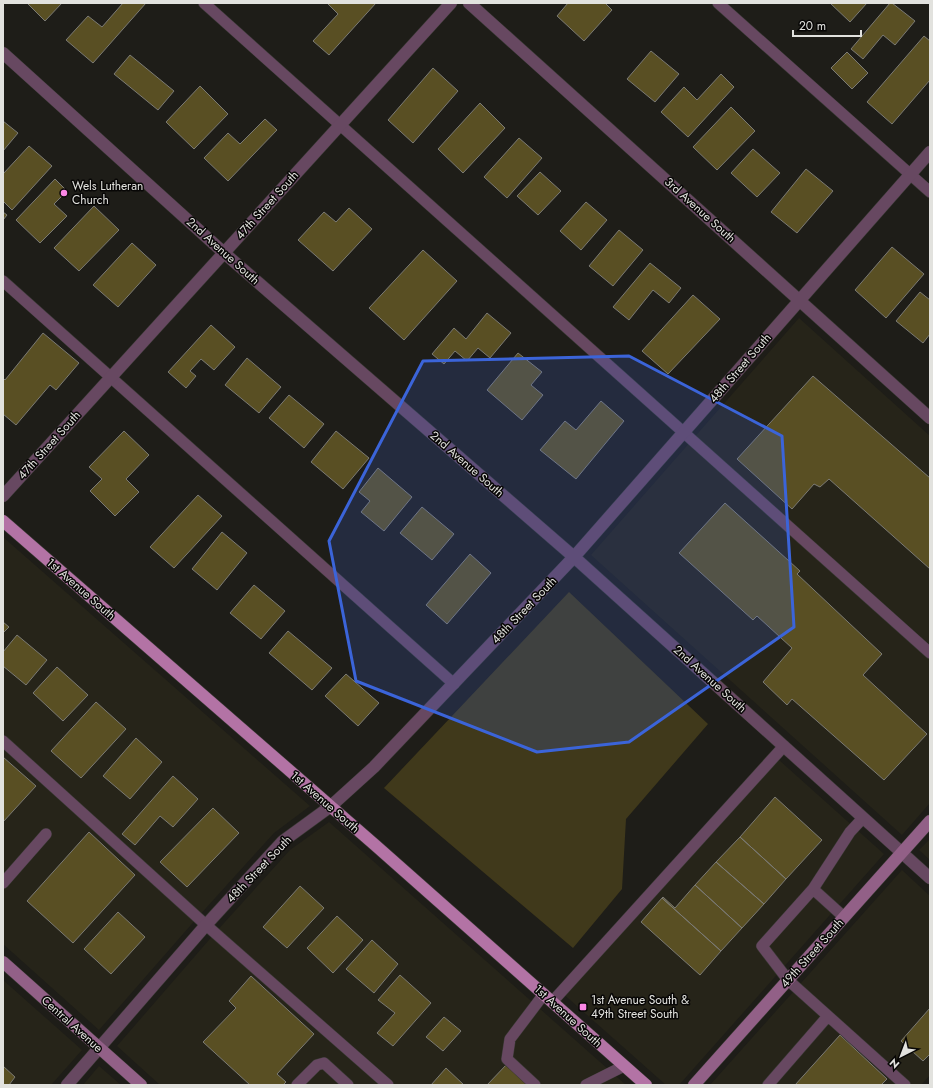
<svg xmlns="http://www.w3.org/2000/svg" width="933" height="1088" font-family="Jost,sans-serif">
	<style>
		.built { fill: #262419 }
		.green { fill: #40391b }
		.building { fill: #594f23; stroke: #7b7a74 }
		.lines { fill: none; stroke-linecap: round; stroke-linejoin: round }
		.lane-casing { stroke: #393934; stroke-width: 12 }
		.street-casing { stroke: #393934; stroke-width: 13 }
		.secondary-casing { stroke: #393934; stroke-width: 13 }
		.primary-casing { stroke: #393934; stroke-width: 13 }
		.lane { stroke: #674861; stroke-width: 11 }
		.street { stroke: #674861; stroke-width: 12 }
		.secondary { stroke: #926087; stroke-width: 12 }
		.primary { stroke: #b373a5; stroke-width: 12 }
		.marked { fill: #3b64d9; fill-opacity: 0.2; stroke: #3b64d9; stroke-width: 3; stroke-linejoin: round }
		.poi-dot { fill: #fb87e5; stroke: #080706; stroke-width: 1.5 }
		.labels { text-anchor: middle; stroke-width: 3; stroke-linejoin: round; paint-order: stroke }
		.poi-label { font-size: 12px; fill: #e2e2de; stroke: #080706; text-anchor: start }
		.street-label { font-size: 12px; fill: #e2e2de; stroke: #080706 }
	</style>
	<rect width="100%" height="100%" fill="#1e1d18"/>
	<path class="built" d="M799,318L930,436V803L902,835L591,555Z
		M3,537L310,806L274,833L197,918L99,1030L3,944Z
		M770,752L884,854L679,1085H666L560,991Z
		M329,822L626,1085H160L117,1046L215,933L290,850Z
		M930,839V860L919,850Z
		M902,870L930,896V1075L921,1085H710Z
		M3,980L82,1050L51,1085H3Z
		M99,1066L121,1085H83Z"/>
	<path class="green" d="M569,592L708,724L626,819L622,889L573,948L384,788Z"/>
	<path class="building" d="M27,3H62L45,21Z
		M123,3H146L93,63L66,40L88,16L102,27Z
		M327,3H376L329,55L313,41L338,14Z
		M568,3H605L612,10L584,41L557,16Z
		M830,3H867L850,22Z
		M890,3H892L915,21L895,45L883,35L863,59L851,49Z
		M924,36L930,41V80L892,124L867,102Z
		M651,51L679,74L655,102L627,79Z
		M847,52L868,73L852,89L831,68Z
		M130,55L174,91L158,110L114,74Z
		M433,68L458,91L413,143L388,120Z
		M721,74L734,87L688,137L661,112L684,87L697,100Z
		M200,86L228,114L194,149L166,122Z
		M480,103L505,128L463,173L438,149Z
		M731,107L755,131L717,170L693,147Z
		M265,119L277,130L228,181L204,158L228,133L240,144Z
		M3,121L18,133L3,151Z
		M519,138L542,158L507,198L484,177Z
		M29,146L52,166L12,210L3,201V174Z
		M753,149L780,173L757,197L731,173Z
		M806,169L833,191L797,233L771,212Z
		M540,172L561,191L538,215L517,196Z
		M55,179L67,191L54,204L67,216L40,243L16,220Z
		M586,202L607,220L581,250L560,231Z
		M94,206L119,230L79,271L54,248Z
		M349,208L372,229L333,271L298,240L324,212L336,222Z
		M3,212L7,215L3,220Z
		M619,230L643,250L613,286L589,266Z
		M132,243L156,265L118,307L93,285Z
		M892,247L924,274L886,318L855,290Z
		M423,250L457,281L404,340L369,308Z
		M650,263L681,288L669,303L653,290L629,320L613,307Z
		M920,292L930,300V334L923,343L896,321Z
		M693,295L720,319L668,374L642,351Z
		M487,313L511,333L490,358L478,348L467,361L455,351L444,364L432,354L454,328L466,339Z
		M211,325L235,347L214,370L201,359L190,371L196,376L186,388L168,372Z
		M43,333L79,363L56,390L50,385L16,425L3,414V378L5,380Z
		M518,353L542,372L531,385L543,395L522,420L487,390Z
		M247,358L281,387L259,413L225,385Z
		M813,376L930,478V569L829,479L820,487L814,484L792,509L737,459Z
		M289,395L324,424L304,448L269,418Z
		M601,401L624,421L576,479L540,450L565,421L576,430Z
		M124,431L149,455L126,479L139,492L115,516L90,491L102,479L89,467Z
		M336,431L369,458L343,489L311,462Z
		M378,468L412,497L384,531L361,512L370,501L359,492Z
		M198,495L222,516L174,568L150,547Z
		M725,503L800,571L797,574L882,654L863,675L927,734L884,780L792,699L787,705L763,682L792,648L757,616L753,620L679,553Z
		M422,507L454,534L432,560L400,533Z
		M222,532L247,553L217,590L192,569Z
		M470,554L491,573L447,624L426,605Z
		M254,585L285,611L261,639L230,613Z
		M3,622L9,627L3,633Z
		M288,631L332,668L312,690L269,653Z
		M17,635L47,660L26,685L3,666V652Z
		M57,667L88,695L63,721L33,693Z
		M346,674L379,703L358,726L325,696Z
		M96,702L126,729L81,778L51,751Z
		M136,738L162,762L130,799L103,776Z
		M3,757L36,786L3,822Z
		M173,776L198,799L173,827L160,816L135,845L122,834Z
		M775,797L822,840L786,879L740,837Z
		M213,808L239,833L187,887L160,862Z
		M89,832L135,875L73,943L27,901Z
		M740,837L786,879L764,904L716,862Z
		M716,862L764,904L742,928L695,885Z
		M695,885L742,928L721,951L662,898L663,897L675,908Z
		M300,886L324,908L287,948L263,927Z
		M662,898L721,951L700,975L641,922Z
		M118,912L145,937L111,974L84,949Z
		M337,916L363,940L333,973L307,948Z
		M372,940L398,964L374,993L346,969Z
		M400,975L431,1003L393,1046L377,1033L395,1013L378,1000Z
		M251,976L314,1034L277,1074L286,1082L283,1085H250L203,1042L236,1008L229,1001Z
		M930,1008V1054L923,1061L901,1041Z
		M444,1017L461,1031L443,1051L426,1037Z
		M840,1035L887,1079L881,1085H795Z
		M507,1064L530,1085H487Z
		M3,1066L15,1077L9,1085H3Z
		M446,1068L464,1085H431Z"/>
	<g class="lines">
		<g class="lane-casing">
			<path id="lane" d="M204,3L930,653
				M718,3L930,192
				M3,281L454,684
				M3,741L206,925L388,1085
				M3,883L46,834
				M813,889L850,832L863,818
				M844,917L813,889L762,946L788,980L905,1085
				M552,1002L784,746
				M297,1085L317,1065L324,1063L348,1085
				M535,1085L507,1059L510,1039L544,994
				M586,1085L624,1066
				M768,1085L828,1016"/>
		</g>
		<g class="street-casing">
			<path id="street" d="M469,3L930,418
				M3,53L223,252L574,557L930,878
				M3,496L451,3
				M67,1085L206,925L283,841L331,806L374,767L574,557L930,152"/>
		</g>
		<g class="secondary-casing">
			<path id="secondary" d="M3,962L141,1085
				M694,1085L930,821"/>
		</g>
		<g class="primary-casing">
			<path id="primary" d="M3,521L375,845L646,1085"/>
		</g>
		<use href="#lane" class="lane"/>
		<use href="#street" class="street"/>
		<use href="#secondary" class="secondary"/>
		<use href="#primary" class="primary"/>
	</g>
	<path class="marked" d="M629,356L782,436L794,627L629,742L537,752L356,681L329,541L423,361Z"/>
	<g class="poi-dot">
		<circle cx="64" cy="193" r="4"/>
		<rect x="579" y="1003" width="8" height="8" rx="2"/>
	</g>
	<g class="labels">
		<g class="poi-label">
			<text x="72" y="190">Wels Lutheran<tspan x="72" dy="14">Church</tspan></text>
			<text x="591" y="1004">1st Avenue South &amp;<tspan x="591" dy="14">49th Street South</tspan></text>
		</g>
		<g class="street-label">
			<text transform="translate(267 205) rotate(-48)" y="4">47th Street South</text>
			<text transform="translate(700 210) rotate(42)" y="4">3rd Avenue South</text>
			<text transform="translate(223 251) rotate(42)" y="4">2nd Avenue South</text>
			<text transform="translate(740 368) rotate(-49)" y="4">48th Street South</text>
			<text transform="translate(49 445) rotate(-48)" y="4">47th Street South</text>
			<text transform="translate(467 464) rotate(41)" y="4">2nd Avenue South</text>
			<text transform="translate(81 589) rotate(41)" y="4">1st Avenue South</text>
			<text transform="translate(524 610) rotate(-46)" y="4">48th Street South</text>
			<text transform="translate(710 679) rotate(42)" y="4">2nd Avenue South</text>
			<text transform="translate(325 802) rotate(41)" y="4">1st Avenue South</text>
			<text transform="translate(259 869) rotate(-46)" y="4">48th Street South</text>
			<text transform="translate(812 953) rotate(-48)" y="4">49th Street South</text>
			<text transform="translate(568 1016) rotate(42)" y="4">1st Avenue South</text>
			<text transform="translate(72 1024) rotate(42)" y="4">Central Avenue</text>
		</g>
	</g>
	<rect width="933" height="1088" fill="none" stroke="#e2e2de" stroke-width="8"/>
	<g transform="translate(901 1056) rotate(222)" stroke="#080706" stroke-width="3" paint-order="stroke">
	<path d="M0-3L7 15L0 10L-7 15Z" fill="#e2e2de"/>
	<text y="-6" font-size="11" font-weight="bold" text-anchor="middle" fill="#e2e2de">N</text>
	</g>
	<path d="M793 30v6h68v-6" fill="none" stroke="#e2e2de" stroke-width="2"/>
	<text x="799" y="30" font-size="12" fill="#e2e2de" stroke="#080706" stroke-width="3" paint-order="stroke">20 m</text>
</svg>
